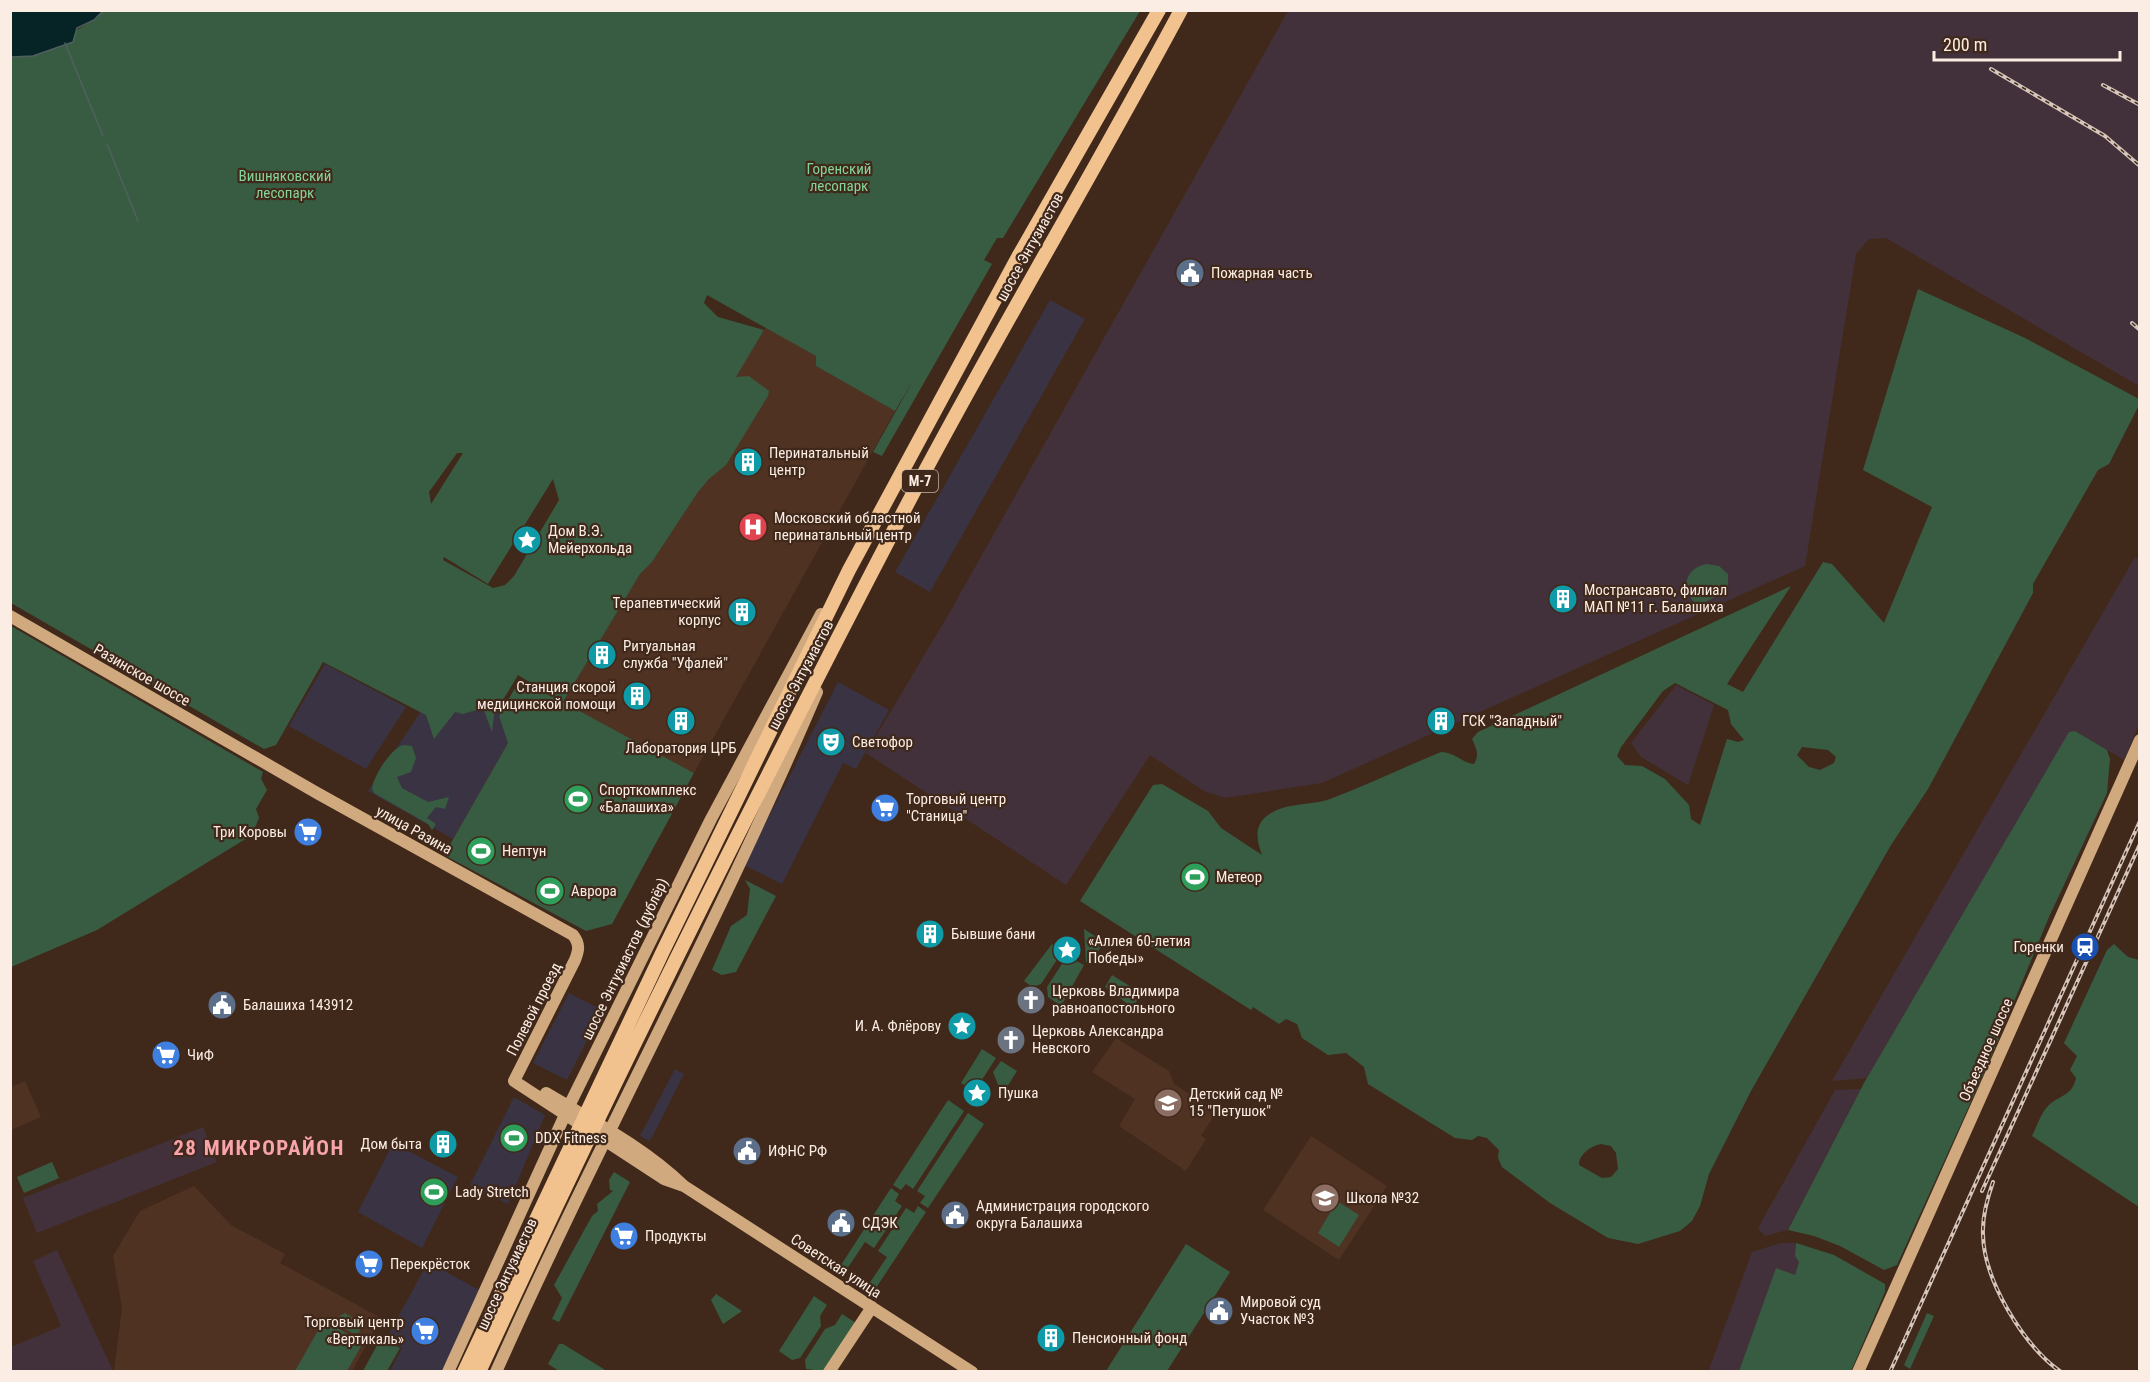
<svg xmlns="http://www.w3.org/2000/svg" width="2150" height="1382" font-family="'Roboto Condensed',sans-serif">
	<style>
		.commercial { fill: #3a3343 }
		.industrial { fill: #42313a }
		.built { fill: #4f3221 }
		.green { fill: #385c41; fill-rule: evenodd }
		.water { fill: #062326; stroke: #50605f; stroke-width: 1.5 }
		.lines { fill: none; stroke-linecap: round; stroke-linejoin: round }
		.stream { stroke: #50605f; stroke-width: 1.5 }
		.major { stroke: #d1a97f; stroke-width: 12 }
		.highway { stroke: #f1c18e; stroke-width: 14 }
		.rail-casing { stroke: #d6c5bb; stroke-width: 4 }
		.rail { stroke: #40291b; stroke-width: 1.5; stroke-dasharray: 4.5; stroke-linecap: butt }
		.labels { text-anchor: middle; stroke-width: 4.5; stroke-linejoin: round; paint-order: stroke }
		.shield { fill: #40291b; stroke: #c4b2a8; stroke-width: 1.5 }
		.shield-label { font-size: 14px; font-weight: bold; fill: #fcede4 }
		.park-label { font-size: 15px; fill: #83d498; stroke: #40291b }
		.street-label { font-size: 15px; fill: #fcede4; stroke: #40291b }
		.poi-label { font-size: 15px; fill: #fcede4; stroke: #40291b; text-anchor: start }
		.district-label { font-size: 21px; font-weight: bold; letter-spacing: 1.5px; fill: #f8a4aa; stroke: #40291b }
	</style>
	<rect width="100%" height="100%" fill="#40291b"/>
	<path class="commercial" d="M1050,300L1085,319L930,592L895,572Z
		M325,664L406,707L366,769L289,726Z
		M449,669L496,703L508,743L453,839L368,791Z
		M838,682L889,710L856,769L843,763L782,884L744,865Z
		M569,993L602,1010L567,1080L533,1063Z
		M675,1069L684,1074L650,1141L640,1136Z
		M514,1097L545,1115L508,1204L470,1185Z
		M393,1143L458,1177L422,1248L358,1212Z
		M428,1262L479,1290L443,1371H390L402,1348L386,1339Z"/>
	<path class="industrial" d="M1288,11H2139V386L1886,238L1869,239L1856,254L1805,566L1322,783L1225,798L1204,791L1150,755L1066,885L866,753L947,617Z
		M2135,557L2139,560V724L2124,760L2075,731L2069,733L1867,1078L1832,1081Z
		M1676,685L1714,705L1688,785L1641,757L1631,743Z
		M1861,1089L1788,1230L1765,1236L1758,1228L1835,1090Z
		M203,1127L217,1162L37,1233L23,1198Z
		M1781,1243H1796L1795,1256L1799,1262L1795,1275L1776,1269L1739,1371L1708,1372L1752,1252Z
		M57,1250L113,1371H11V1347L61,1326L33,1261Z"/>
	<path class="built" d="M766,327L816,356V366L895,411L694,773L563,702L640,574L652,562L698,492L709,479L726,465L735,377Z
		M1116,1038L1169,1071L1174,1084L1209,1107L1212,1119L1201,1136L1206,1139L1186,1171L1119,1126L1135,1099L1092,1072Z
		M25,1081L41,1117L11,1130V1087Z
		M1311,1136L1387,1186L1339,1260L1263,1210Z
		M194,1186L231,1225L285,1254L280,1263L381,1318L352,1371H114L122,1308L113,1256L140,1211Z"/>
	<path class="green" d="M103,10L1140,11L1003,238H997L984,260L992,264L882,456L873,452L914,379L895,411L816,366V356L707,295L704,303L718,317L764,330L736,377L749,376L769,391L768,396L726,465L709,479L698,492L652,562L640,574L563,702L694,773L612,924L586,931L444,855L508,743L499,716L519,681L555,698L518,675L494,715L492,732L483,708L463,714L455,712L434,739L426,715L323,662L276,745L264,749L11,603V57L33,56L94,20ZM457,453H463L431,504L429,492ZM553,479L559,500L514,576L505,585L493,588L443,560L444,557L488,584Z
		M1918,289L2025,338L2139,399V405L2109,464L2098,470L2033,584V593L1928,789L1891,845L1751,1091L1709,1174L1700,1206L1692,1221L1680,1231L1638,1244L1608,1238L1550,1203L1502,1167L1498,1158L1499,1150L1487,1138L1478,1136L1472,1140L1455,1138L1368,1084L1364,1067L1346,1053L1328,1055L1302,1038L1297,1024L1286,1019L1279,1024L1253,1007L1251,1010L1080,901L1153,785L1162,784L1208,811L1221,828L1262,855C1257,841 1253,826 1268,815C1286,802 1311,806 1330,799C1368,785 1404,767 1441,752C1457,753 1462,763 1474,764C1480,754 1476,748 1472,739L1478,732L1791,586L1727,684L1743,692L1823,562L1832,564L1884,623L1932,507L1863,470ZM1675,683L1728,710L1731,724L1744,740L1738,742L1727,739L1700,825L1691,819L1689,805L1665,779L1642,766L1625,765L1617,756L1621,747L1663,691ZM1802,747L1828,750L1836,757L1834,763L1820,770L1809,767L1797,755ZM1601,1144L1611,1146L1616,1153L1618,1169L1611,1177L1602,1178L1579,1165C1579,1154 1591,1146 1601,1144Z
		M1707,564L1719,566L1728,574V589L1704,603L1694,602C1679,587 1687,567 1707,564Z
		M11,626L263,772L261,779L267,790L256,809L259,818L252,835L97,930L11,967Z
		M2075,731L2107,750L2110,759L2107,793L2049,917L1989,1062L1897,1265L1884,1270L1840,1246L1814,1236L1788,1230L1864,1083L2069,732Z
		M403,745L412,746L416,758L411,772L397,777L402,788L428,802L449,797L445,809L436,807L427,818L436,824L432,830L428,824L374,793L372,789C373,776 391,749 403,745Z
		M745,880L776,896L736,972L722,975L712,970L731,926L747,915L750,889Z
		M1084,929L1104,942L1090,964L1086,962Z
		M1052,944L1062,952L1041,984L1032,987L1024,981Z
		M2114,944L2128,957L2139,960V1207L2032,1136C2037,1127 2041,1112 2049,1105C2060,1095 2072,1096 2076,1078L2070,1070L2077,1056L2064,1043L2107,950Z
		M1067,956L1084,965L1061,1006L1048,997L1047,987Z
		M1112,975L1141,993L1133,1008L1105,987Z
		M982,1049L996,1058L976,1089L972,1090L961,1083Z
		M1001,1061L1017,1071L1002,1095L993,1072Z
		M948,1100L964,1111L913,1189L906,1184L901,1190L893,1185Z
		M968,1113L984,1124L928,1208L920,1203L925,1196L917,1191Z
		M52,1162L59,1178L24,1193L17,1177Z
		M614,1172L630,1182L559,1322L552,1319L562,1298L554,1285L592,1216L598,1211L597,1204L613,1191L610,1190L609,1180Z
		M891,1188L899,1194L895,1201L902,1206L874,1248L865,1242L845,1272L839,1268Z
		M1337,1201L1359,1215L1339,1247L1318,1233Z
		M918,1206L926,1212L874,1291L867,1287L887,1257L878,1251L906,1208L914,1213Z
		M1796,1243L1834,1255L1885,1284V1292L1851,1371H1739L1776,1268L1795,1275L1799,1262L1795,1256Z
		M1186,1244L1230,1272L1167,1371H1106Z
		M716,1294L742,1311L723,1324L711,1300Z
		M814,1296L827,1305L820,1316L821,1326L800,1358L792,1360L779,1351Z
		M345,1313L362,1323L359,1333H352L338,1324V1317Z
		M1927,1313L1934,1316L1910,1369L1904,1365Z
		M842,1314L856,1323L824,1371L806,1369L805,1360L825,1329L835,1325Z
		M324,1320L363,1343L347,1371H295Z
		M381,1338L400,1348L387,1371H363Z
		M559,1344H563L607,1371H559L548,1364Z"/>
	<path class="water" d="M10,11L11,10L103,11L94,20L77,28L73,42L33,56L11,57Z"/>
	<g class="lines">
		<path class="stream" d="M65,43L103,136
			M107,144L138,221"/>
		<path class="major" d="M10,616L317,793L573,935C580,944 579,950 575,960L514,1081L664,1179L684,1186
			M546,1093C593,1121 645,1148 684,1186L972,1372
			M448,1372L569,1106L711,819L821,614
			M496,1372C598,1143 719,923 817,692
			M829,1372L872,1307
			M1858,1372L2140,740"/>
		<path class="highway" d="M464,1372L664,949L849,570L1018,257L1159,10
			M479,1372C611,1085 752,802 898,522C988,349 1089,182 1181,10"/>
		<g class="rail-casing">
			<path id="rail" d="M1991,69L2105,136L2140,166
				M2103,85L2140,105
				M2132,323L2140,330
				M1993,1182C1987,1199 1982,1217 1983,1235C1984,1281 2024,1346 2061,1372
				M1982,1191L2140,844
				M1890,1372L2140,821"/>
		</g>
		<use href="#rail" class="rail"/>
	</g>
	<defs>
		<g id="civic-disc" transform="scale(1.5)"><circle r="9.5" fill="#5c6f8a" stroke="#40291b"/><path d="M-.6-6.5H3V-4.5H.6V-3L4-1V1h2V6H-6V1h2V-1L-.6-3ZM-1.2 2.5V6h2.4V2.5Z" fill="#fff"/></g>
		<g id="building-disc" transform="scale(1.5)"><circle r="9.5" fill="#0f9aa8" stroke="#40291b"/><path d="M-4-6H4V6H1V3H-1V6H-4ZM-2.5-4.3h1.7v1.8h-1.7ZM.8-4.3h1.7v1.8H.8ZM-2.5-1h1.7V.8h-1.7ZM.8-1h1.7V.8H.8Z" fill="#fff"/></g>
		<g id="hospital-disc" transform="scale(1.5)"><circle r="9.5" fill="#e0444e" stroke="#40291b"/><path d="M-5-5h3v3.5h4V-5h3V5h-3V1.5h-4V5h-3Z" fill="#fff"/></g>
		<g id="sight-disc" transform="scale(1.5)"><circle r="9.5" fill="#0f9aa8" stroke="#40291b"/><path d="M0-6L1.8-2.2L6-1.7L2.9 1.2L3.7 5.4L0 3.3L-3.7 5.4L-2.9 1.2L-6-1.7L-1.8-2.2Z" fill="#fff"/></g>
		<g id="theatre-disc" transform="scale(1.5)"><circle r="9.5" fill="#0f9aa8" stroke="#40291b"/><path d="M-5-5.5Q0-4 5-5.5V0Q5 5 0 6Q-5 5-5 0ZM-3.3-2.5H-1v1.5H-3.3ZM1-2.5H3.3v1.5H1ZM-2.8 1Q0 5.5 2.8 1Z" fill="#fff"/></g>
		<g id="stadium-disc" transform="scale(1.5)"><circle r="9.5" fill="#2e9e5b" stroke="#40291b"/><path d="M0-5a6.5 5 0 1 0 0 10a6.5 5 0 1 0 0-10ZM-3.5-1.8h7v3.6h-7Z" fill="#fff"/></g>
		<g id="supermarket-disc" transform="scale(1.5)"><circle r="9.5" fill="#3f7fe0" stroke="#40291b"/><path d="M-6-5.5h2.5l.6 2H6L4.5 2H-2.5L-4.4-4H-6ZM-1.5 3.2a1.3 1.3 0 1 0 .1 0ZM3 3.2a1.3 1.3 0 1 0 .1 0Z" fill="#fff"/></g>
		<g id="station-disc" transform="scale(1.5)"><circle r="9.5" fill="#1a4fb4" stroke="#40291b"/><path d="M-3-6H3Q5-6 5-4V2Q5 4 3 4L4.5 6H3L1.5 4h-3L-3 6H-4.5L-3 4Q-5 4-5 2V-4Q-5-6-3-6ZM-3.5-4v3h7v-3ZM-3.5 1v1.5H-2V1ZM2 1v1.5H3.5V1Z" fill="#fff"/></g>
		<g id="church-disc" transform="scale(1.5)"><circle r="9.5" fill="#6b7280" stroke="#40291b"/><path d="M-1.2-6h2.4v3.5h3.3v2.4h-3.3V6h-2.4V-.1h-3.3v-2.4h3.3Z" fill="#fff"/></g>
		<g id="school-disc" transform="scale(1.5)"><circle r="9.5" fill="#8d6e63" stroke="#40291b"/><path d="M0-5L7-2L0 1L-7-2ZM-4 1L0 2.5L4 1V4Q0 6-4 4Z" fill="#fff"/></g>
	</defs>
	<g fill-rule="evenodd">
		<use href="#civic-disc" x="1190" y="273"/>
		<use href="#building-disc" x="748" y="462"/>
		<use href="#hospital-disc" x="753" y="527"/>
		<use href="#sight-disc" x="527" y="540"/>
		<use href="#building-disc" x="1563" y="599"/>
		<use href="#building-disc" x="742" y="612"/>
		<use href="#building-disc" x="602" y="655"/>
		<use href="#building-disc" x="637" y="696"/>
		<use href="#building-disc" x="681" y="721"/>
		<use href="#building-disc" x="1441" y="721"/>
		<use href="#theatre-disc" x="831" y="742"/>
		<use href="#stadium-disc" x="578" y="799"/>
		<use href="#supermarket-disc" x="885" y="808"/>
		<use href="#supermarket-disc" x="308" y="832"/>
		<use href="#stadium-disc" x="481" y="851"/>
		<use href="#stadium-disc" x="1195" y="877"/>
		<use href="#stadium-disc" x="550" y="891"/>
		<use href="#building-disc" x="930" y="934"/>
		<use href="#station-disc" x="2085" y="947"/>
		<use href="#sight-disc" x="1067" y="950"/>
		<use href="#church-disc" x="1031" y="1000"/>
		<use href="#civic-disc" x="222" y="1005"/>
		<use href="#sight-disc" x="962" y="1026"/>
		<use href="#church-disc" x="1011" y="1040"/>
		<use href="#supermarket-disc" x="166" y="1055"/>
		<use href="#sight-disc" x="977" y="1093"/>
		<use href="#school-disc" x="1168" y="1103"/>
		<use href="#stadium-disc" x="514" y="1138"/>
		<use href="#building-disc" x="443" y="1144"/>
		<use href="#civic-disc" x="747" y="1151"/>
		<use href="#stadium-disc" x="434" y="1192"/>
		<use href="#school-disc" x="1325" y="1198"/>
		<use href="#civic-disc" x="955" y="1215"/>
		<use href="#civic-disc" x="841" y="1223"/>
		<use href="#supermarket-disc" x="624" y="1236"/>
		<use href="#supermarket-disc" x="369" y="1264"/>
		<use href="#civic-disc" x="1219" y="1311"/>
		<use href="#supermarket-disc" x="425" y="1331"/>
		<use href="#building-disc" x="1051" y="1338"/>
	</g>
	<g class="labels">
		<rect class="shield" x="902" y="470" width="36" height="22" rx="4.5"/>
		<g class="shield-label">
			<text x="920" y="486">М-7</text>
		</g>
		<g class="park-label">
			<text x="839" y="174">Горенский<tspan x="839" dy="17">лесопарк</tspan></text>
			<text x="285" y="181">Вишняковский<tspan x="285" dy="17">лесопарк</tspan></text>
		</g>
		<g class="street-label">
			<text transform="translate(1030 247) rotate(-61)" y="5">шоссе Энтузиастов</text>
			<text transform="translate(142 675) rotate(30)" y="5">Разинское шоссе</text>
			<text transform="translate(801 675) rotate(-62)" y="5">шоссе Энтузиастов</text>
			<text transform="translate(414 830) rotate(29)" y="5">улица Разина</text>
			<text transform="translate(625 959) rotate(-64)" y="5">шоссе Энтузиастов (дублёр)</text>
			<text transform="translate(534 1009) rotate(-63)" y="5">Полевой проезд</text>
			<text transform="translate(1986 1050) rotate(-66)" y="5">Объездное шоссе</text>
			<text transform="translate(836 1266) rotate(33)" y="5">Советская улица</text>
			<text transform="translate(507 1274) rotate(-65)" y="5">шоссе Энтузиастов</text>
		</g>
		<g class="poi-label">
			<text x="1211" y="278">Пожарная часть</text>
			<text x="769" y="458">Перинатальный<tspan x="769" dy="17">центр</tspan></text>
			<text x="774" y="523">Московский областной<tspan x="774" dy="17">перинатальный центр</tspan></text>
			<text x="548" y="536">Дом В.Э.<tspan x="548" dy="17">Мейерхольда</tspan></text>
			<text x="1584" y="595">Мострансавто, филиал<tspan x="1584" dy="17">МАП №11 г. Балашиха</tspan></text>
			<text x="721" y="608" text-anchor="end">Терапевтический<tspan x="721" dy="17">корпус</tspan></text>
			<text x="623" y="651">Ритуальная<tspan x="623" dy="17">служба "Уфалей"</tspan></text>
			<text x="616" y="692" text-anchor="end">Станция скорой<tspan x="616" dy="17">медицинской помощи</tspan></text>
			<text x="1462" y="726">ГСК "Западный"</text>
			<text x="852" y="747">Светофор</text>
			<text x="681" y="753" text-anchor="middle">Лаборатория ЦРБ</text>
			<text x="599" y="795">Спорткомплекс<tspan x="599" dy="17">«Балашиха»</tspan></text>
			<text x="906" y="804">Торговый центр<tspan x="906" dy="17">"Станица"</tspan></text>
			<text x="287" y="837" text-anchor="end">Три Коровы</text>
			<text x="502" y="856">Нептун</text>
			<text x="1216" y="882">Метеор</text>
			<text x="571" y="896">Аврора</text>
			<text x="951" y="939">Бывшие бани</text>
			<text x="1088" y="946">«Аллея 60-летия<tspan x="1088" dy="17">Победы»</tspan></text>
			<text x="2064" y="952" text-anchor="end">Горенки</text>
			<text x="1052" y="996">Церковь Владимира<tspan x="1052" dy="17">равноапостольного</tspan></text>
			<text x="243" y="1010">Балашиха 143912</text>
			<text x="941" y="1031" text-anchor="end">И. А. Флёрову</text>
			<text x="1032" y="1036">Церковь Александра<tspan x="1032" dy="17">Невского</tspan></text>
			<text x="187" y="1060">ЧиФ</text>
			<text x="998" y="1098">Пушка</text>
			<text x="1189" y="1099">Детский сад №<tspan x="1189" dy="17">15 "Петушок"</tspan></text>
			<text x="535" y="1143">DDX Fitness</text>
			<text x="422" y="1149" text-anchor="end">Дом быта</text>
			<text x="768" y="1156">ИФНС РФ</text>
			<text x="455" y="1197">Lady Stretch</text>
			<text x="1346" y="1203">Школа №32</text>
			<text x="976" y="1211">Администрация городского<tspan x="976" dy="17">округа Балашиха</tspan></text>
			<text x="862" y="1228">СДЭК</text>
			<text x="645" y="1241">Продукты</text>
			<text x="390" y="1269">Перекрёсток</text>
			<text x="1240" y="1307">Мировой суд<tspan x="1240" dy="17">Участок №3</tspan></text>
			<text x="404" y="1327" text-anchor="end">Торговый центр<tspan x="404" dy="17">«Вертикаль»</tspan></text>
			<text x="1072" y="1343">Пенсионный фонд</text>
		</g>
		<g class="district-label">
			<text x="259" y="1155">28 МИКРОРАЙОН</text>
		</g>
	</g>
	<rect width="2150" height="1382" fill="none" stroke="#fcede4" stroke-width="24"/>
	<path d="M1934 51v9h186v-9" fill="none" stroke="#fcede4" stroke-width="3"/>
	<text x="1943" y="51" font-size="18" fill="#fcede4" stroke="#40291b" stroke-width="4.5" paint-order="stroke">200 m</text>
</svg>
